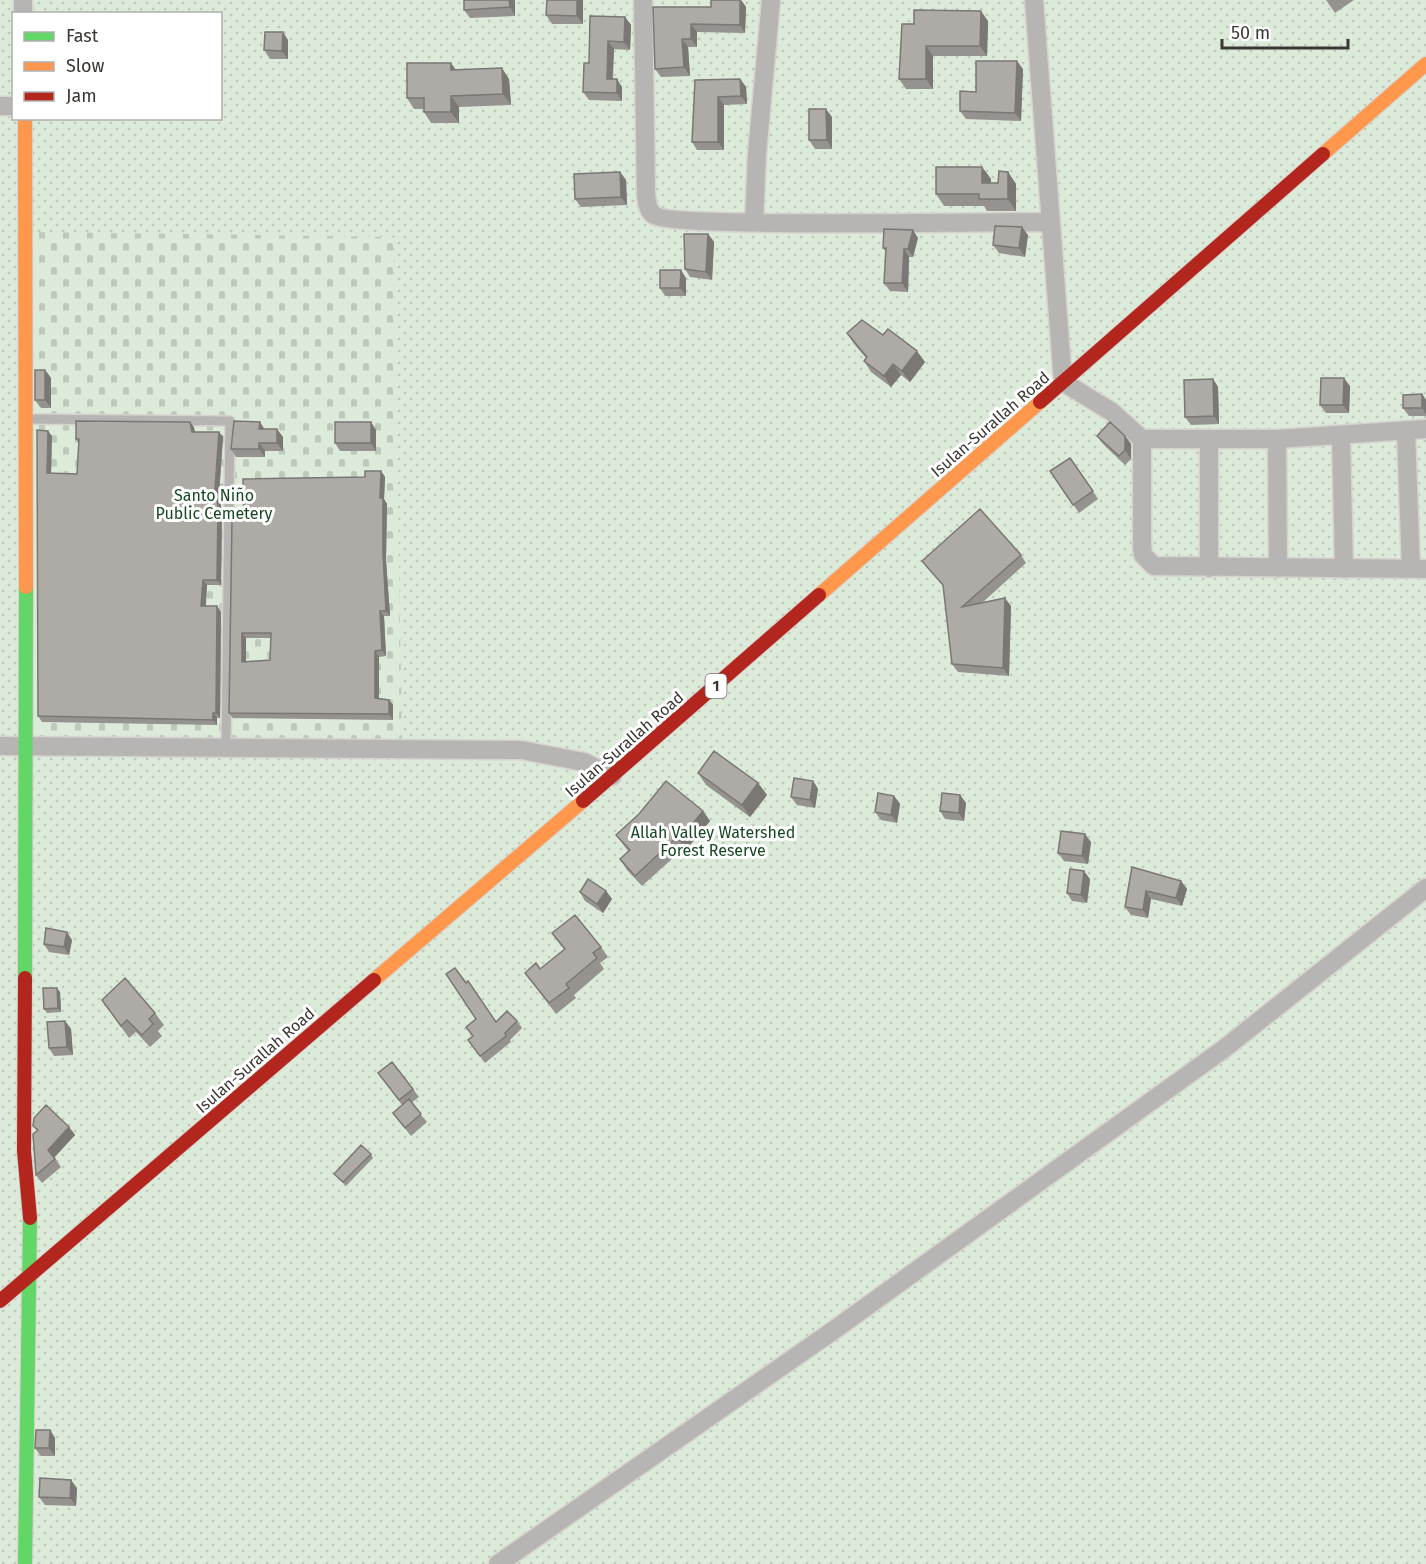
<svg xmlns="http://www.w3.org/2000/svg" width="1426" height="1564" font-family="'Fira Sans',sans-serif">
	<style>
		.grass { fill: url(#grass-dots); fill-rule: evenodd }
		.cemetery { fill: url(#cemetery-stones) }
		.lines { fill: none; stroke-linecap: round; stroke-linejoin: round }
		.lane-casing { stroke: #d7d2cd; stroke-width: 12 }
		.street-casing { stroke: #d7d2cd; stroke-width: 21 }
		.fast-casing { stroke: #d7d2cd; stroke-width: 16 }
		.slow-casing { stroke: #d7d2cd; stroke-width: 16 }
		.jam-casing { stroke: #d7d2cd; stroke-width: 16 }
		.lane { stroke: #b7b5b3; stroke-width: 9 }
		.street { stroke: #b7b5b3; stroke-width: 18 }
		.fast { stroke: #63d668; stroke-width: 14 }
		.slow { stroke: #ff974d; stroke-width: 14 }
		.jam { stroke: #b3261e; stroke-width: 14 }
		.wall { fill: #96928f; fill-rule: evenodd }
		.shaded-wall { fill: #7a7774 }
		.building { fill: #aeaaa6; stroke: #7a7774; stroke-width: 1.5; fill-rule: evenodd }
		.labels { text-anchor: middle; stroke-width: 6; stroke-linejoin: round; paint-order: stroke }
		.shield { fill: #fff; stroke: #757270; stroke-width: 1.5 }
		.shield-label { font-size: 15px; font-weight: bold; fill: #3a3633 }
		.street-label { font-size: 16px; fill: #3a3633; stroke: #fff }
		.park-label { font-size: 16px; fill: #174822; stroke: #fff }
	</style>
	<defs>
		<pattern id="grass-dots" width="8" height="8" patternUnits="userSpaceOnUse" patternTransform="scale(1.5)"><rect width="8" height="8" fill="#dcead9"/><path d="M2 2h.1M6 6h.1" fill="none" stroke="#bec9bb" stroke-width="1.8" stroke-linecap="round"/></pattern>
		<pattern id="cemetery-stones" width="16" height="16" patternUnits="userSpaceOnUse" patternTransform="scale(1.5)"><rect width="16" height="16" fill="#dcead9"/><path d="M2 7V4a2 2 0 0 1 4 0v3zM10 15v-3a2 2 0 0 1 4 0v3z" fill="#bec9bb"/></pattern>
	</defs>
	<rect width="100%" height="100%" fill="#faf4ee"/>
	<path class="grass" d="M0,0H1426V1564H0ZM14,14H220V118H14Z"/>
	<path class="cemetery" d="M31,232L393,237L402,740H31Z"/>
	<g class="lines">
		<g class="lane-casing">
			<path id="lane" d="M28,419L230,421L226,747"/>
		</g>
		<g class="street-casing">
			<path id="street" d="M23,0V14
				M643,0L646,194C647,202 647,210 654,215C670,228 1004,222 1051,222
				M1034,0L1063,382L1112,412L1142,439H1277L1426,429
				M0,106H14
				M754,222L757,154L771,0
				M1406,431L1411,569
				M1341,437L1344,569
				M1142,439V546L1143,555L1154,566L1426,569
				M1277,439L1278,568
				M1209,441V568
				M0,746L521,750L584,762L612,776
				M498,1564L834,1330L1225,1048L1426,888"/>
		</g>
		<g class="fast-casing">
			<path id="fast" d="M25,978L26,587
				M25,1564L30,1218"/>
		</g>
		<g class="slow-casing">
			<path id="slow" d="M25,118L26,587
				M1323,154L1426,64
				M819,595L1040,402
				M374,980L583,801"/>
		</g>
		<g class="jam-casing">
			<path id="jam" d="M1040,402L1323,154
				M583,801L819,595
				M25,978L24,1151L30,1218
				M0,1301L374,980"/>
		</g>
		<use href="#lane" class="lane"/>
		<use href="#street" class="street"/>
		<use href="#fast" class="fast"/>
		<use href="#slow" class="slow"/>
		<use href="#jam" class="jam"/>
	</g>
	<path class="wall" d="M515,0V16L470,18L464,10Z
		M583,0V24H552L546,15Z
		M741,0L746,7L745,33L697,32V47H688L690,76L661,77L655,69L653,7H711Z
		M1326,0H1354L1335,13Z
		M625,17L631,25L630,50L614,49L613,79L622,87V101L589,100L583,92L589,63Z
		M988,21L987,56H933V89H906L899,79L902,24Z
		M288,40V59H270L264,50Z
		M1023,69L1021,121L966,119L960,111L976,92Z
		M457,70L509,79L511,105L459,107V123H431L424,112V109H414L407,98Z
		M740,79L746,87L747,104L724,105V150H697L692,142L695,80Z
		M832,117V149H815L809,140Z
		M982,167L991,179V183H998L1008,172L1016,184V211H987L984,206H944L936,194Z
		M620,172L626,180L627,205L581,207L575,199Z
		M708,234L714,242L712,280L690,277L685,269Z
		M1028,235L1025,257L999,253L993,245Z
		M918,238L913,257H909L908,292L890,291L884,283L886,252L883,248Z
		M686,278V296H665L660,288Z
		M847,333L925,362L910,382L901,375L891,387L871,372L864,361L866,358L854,344Z
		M45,370L51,378V408H41L35,400Z
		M1213,379L1218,387L1219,424L1191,425L1185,417Z
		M1350,386L1349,413H1326L1320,405Z
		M1422,394L1426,400V416H1409L1403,408Z
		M371,422L376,430V451H340L335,443Z
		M194,427L195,432H219L223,437L219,495L222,512L221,585H207L206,606L221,612L220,718H217V725L42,722L38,716L52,436L51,473L77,474L79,444L76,439Z
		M265,429L283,437V451H265V457H236L231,449Z
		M1097,436H1125L1131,444V459L1125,465L1103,444Z
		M1070,458L1098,499L1079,513L1050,471Z
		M381,471L385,477L384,499L387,504L386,560L390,616H384L386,656L379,657V699L389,700L393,705V720L233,718L229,713L244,519ZM246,638H271L270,660L246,662Z
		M1021,555L1026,563L982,603L1011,606L1009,676L958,672L952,664L943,586L922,561Z
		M698,773L758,783L767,795L750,817L706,785Z
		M813,781L818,789L815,808L797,805L791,797Z
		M960,795L966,803L964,821L945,819L940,811Z
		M894,796L900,804L897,823L881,820L875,812Z
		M703,811L710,821L686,850L684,848L642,886L627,870L620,859L628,851L616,835Z
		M1091,842L1088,864L1064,861L1058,853Z
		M1132,867L1181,881L1187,889L1182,906L1151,899L1148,918L1131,915L1125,907Z
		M1090,879L1087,903L1072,901L1067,893Z
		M606,891L612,899L603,913L585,901L580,892Z
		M552,933L601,947L608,957L600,963L604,969L574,995L576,998L556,1014L525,973L540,969L564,949Z
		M72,940L69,955L49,952L44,944Z
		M60,992L61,1012L47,1013L44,1009Z
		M102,1000L155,1013L164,1025L158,1031L162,1036L150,1047L136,1032L129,1038Z
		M65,1021L71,1029L73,1055L54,1056L49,1048Z
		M517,1021L522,1028L510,1040L511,1042L485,1063L468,1040L496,1022Z
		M378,1073L413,1089L419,1097L411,1103L427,1122L411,1136L393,1113L402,1105Z
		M33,1126L69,1127L75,1135L54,1157L61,1167L42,1183L36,1175L37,1131Z
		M371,1154L373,1158L346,1186L334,1174Z
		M50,1430L55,1438V1456H41L35,1448Z
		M77,1488L76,1506L45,1505L39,1497Z"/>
	<path class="shaded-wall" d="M509,0H515V16L510,7Z
		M577,0H583V24L577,16Z
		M741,0L746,7L745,33L740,25Z
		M981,11L988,21L987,56L980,46Z
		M625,17L631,25L630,50L624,42Z
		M691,24L697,32V47L691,39Z
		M283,32L288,40V59L282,51Z
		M682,39L688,47L690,76L684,67Z
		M608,41L614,49L612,87L607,79Z
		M926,46L933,56V89L926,79Z
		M1017,61L1023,69L1021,121L1015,113Z
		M451,63L459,74L451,70Z
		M502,68L509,79L511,105L503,94Z
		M617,79L622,87V101L617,93Z
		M740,79L746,87L747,104L741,96Z
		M451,96L459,107V123L451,112Z
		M718,97L724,105V150L718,142Z
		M826,109L832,117V149L827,140Z
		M982,167L991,179V195L982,183Z
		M620,172L626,180L627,205L621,197Z
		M1008,172L1016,184V211L1008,199Z
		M1022,227L1028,235L1025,257L1019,248Z
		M913,230L918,238L913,257L908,249Z
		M708,234L714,242L712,280L706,272Z
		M904,249L909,257L908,292L902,283Z
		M681,270L686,278V296L680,288Z
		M917,351L925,362L910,382L902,371Z
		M893,364L901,375L891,387L884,376Z
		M45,370L51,378V408L45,400Z
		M1344,378L1350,386L1349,413L1343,405Z
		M1213,379L1218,387L1219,424L1214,416Z
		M1422,394L1426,400V414L1422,408Z
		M190,422L194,427L195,437L192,432Z
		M260,422L265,430L259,429Z
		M371,422L376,430V451L371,443Z
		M277,429L283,437V451L277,443Z
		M48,431L52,436L51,478L47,473Z
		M219,432L223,437L219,495L222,512L221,585L217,580L215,489Z
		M1125,436L1131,444V459L1125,450Z
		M259,443L265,451V457L259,449Z
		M381,471L385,477L384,499L387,504L386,560L390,616L386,611L383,554L380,498Z
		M203,580L207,585L205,612L201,606Z
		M1005,598L1011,606L1009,676L1003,668Z
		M217,606L221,612L220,718L216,713Z
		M380,611L384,616L386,656L382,650Z
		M242,633L246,638V668L242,662Z
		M375,651L379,657V704L375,698Z
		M389,700L393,705V720L389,714Z
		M213,713L217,718V725L213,720Z
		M813,781L818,789L815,808L810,800Z
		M758,783L767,795L750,817L742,805Z
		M960,795L966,803L964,821L959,813Z
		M894,796L900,804L897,823L891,815Z
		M703,811L710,821L686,850L679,840Z
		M1085,834L1091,842L1088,864L1082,856Z
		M1084,871L1090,879L1087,903L1081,895Z
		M1181,881L1187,889L1182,906L1176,898Z
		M606,891L612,899L603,913L597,904Z
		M1146,891L1151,899L1148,918L1143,910Z
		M67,932L72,940L69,955L64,947Z
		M57,988L60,992L61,1012L58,1008Z
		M65,1021L71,1029L73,1055L67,1047Z
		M69,1127L75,1135L54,1158L48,1150Z
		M50,1430L55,1438V1456L49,1448Z
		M71,1480L77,1488L76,1506L70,1498Z"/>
	<path class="building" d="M464,0H509L510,7L464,10Z
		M547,0H577V16L546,15Z
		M711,0H740V25L691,24V39H682L684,67L655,69L653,7H711Z
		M914,10L981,11L980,46H926V79H899L902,24H914Z
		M590,16L625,17L624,42L608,41L607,79H617V93L583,92L584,63H589Z
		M265,32H283L282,51L264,50Z
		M976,61H1017L1015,113L960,111V91L976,92Z
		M407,63H451V70L502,68L503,94L451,96V112H424V98H407Z
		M740,79L741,96L718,97V142H692L695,80Z
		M809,109H826L827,140H809Z
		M936,167H982V183H998L999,171L1008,172V199H979V194H936Z
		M620,172L621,197L575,199L574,174Z
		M995,226L1022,227L1019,248L993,245Z
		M884,229L913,230L908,249H904L902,283H884L886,248H883Z
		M684,234H708L706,272L685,269Z
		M660,270H681L680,288H660Z
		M862,320L883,335L888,329L917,351L902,371L893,364L884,376L864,361L867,357L847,333Z
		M35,370H45V400H35Z
		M1321,378H1344L1343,405H1320Z
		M1213,379L1214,416L1185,417L1184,380Z
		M1422,394V408H1403V395Z
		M76,421L190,422L192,432H219L215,489L218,506L217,580H203L201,606H217L216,713H213V720L38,716L37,430L48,431L47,473L77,474L79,439H76Z
		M234,421L260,422L259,429H277V443H259V449H231Z
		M335,422H371V443H335Z
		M1110,422L1125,436V450L1119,456L1097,436Z
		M1070,458L1093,491L1073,505L1050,471Z
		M365,471H381L380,498H383V554L386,611H380L382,650L375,651V698L389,700V714L229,713L232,519H244L243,479L365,477ZM242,633H271L270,660L242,662Z
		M980,509L1021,555L962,607L1005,598L1003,668L952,664L943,585L922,561Z
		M714,751L758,783L742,805L698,773Z
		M794,778L813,781L810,800L791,797Z
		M666,781L703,811L679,840L676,838L635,876L620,859L630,850L616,835L639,814Z
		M878,793L894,796L891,815L875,812Z
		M942,793L960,795L959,813L940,811Z
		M1061,831L1085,834L1082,856L1058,853Z
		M1132,867L1181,881L1176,898L1146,891L1143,910L1125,907Z
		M1070,869L1084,871L1081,895L1067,893Z
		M588,879L606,891L597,904L580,892Z
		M575,915L601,947L593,953L597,958L566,984L569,988L549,1003L525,973L536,963L540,969L565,949L552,933Z
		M46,928L67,932L64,947L44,944Z
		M455,968L466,983L468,981L496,1022L507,1011L517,1021L505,1033L506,1036L480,1056L468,1040L473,1036L466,1027L476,1019L446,974Z
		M125,978L155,1013L149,1019L153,1024L142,1035L127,1020L121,1026L102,1000Z
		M43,988H57L58,1008L44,1009Z
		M65,1021L67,1047L49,1048L47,1022Z
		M392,1062L413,1089L399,1100L378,1073Z
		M409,1099L421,1114L405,1128L393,1113Z
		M46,1105L69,1127L48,1150L55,1159L36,1175L33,1134L38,1130L33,1126L34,1118Z
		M361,1145L371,1154L343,1182L334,1174Z
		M36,1430H50L49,1448H35Z
		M40,1478L71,1480L70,1498L39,1497Z"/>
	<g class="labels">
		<rect class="shield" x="705.5" y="674" width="21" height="24" rx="4.5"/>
		<g class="shield-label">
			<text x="716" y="691">1</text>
		</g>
		<g class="street-label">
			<text transform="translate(990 424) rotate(-41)" y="6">Isulan-Surallah Road</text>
			<text transform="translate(624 744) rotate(-41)" y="6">Isulan-Surallah Road</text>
			<text transform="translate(255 1060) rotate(-41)" y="6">Isulan-Surallah Road</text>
		</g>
		<g class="park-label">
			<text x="214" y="501">Santo Niño<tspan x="214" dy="18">Public Cemetery</tspan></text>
			<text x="713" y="838">Allah Valley Watershed<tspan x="713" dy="18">Forest Reserve</tspan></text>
		</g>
	</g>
	<rect x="12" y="12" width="210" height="108" fill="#ffffff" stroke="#b0afad" stroke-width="1.5"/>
	<rect x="24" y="32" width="30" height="9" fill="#63d668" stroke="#b0afad" stroke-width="1.5"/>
	<text x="66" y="42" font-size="18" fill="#3a3633">Fast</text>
	<rect x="24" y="62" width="30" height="9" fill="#ff974d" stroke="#b0afad" stroke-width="1.5"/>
	<text x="66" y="72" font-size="18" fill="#3a3633">Slow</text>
	<rect x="24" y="92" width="30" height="9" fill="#b3261e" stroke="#b0afad" stroke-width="1.5"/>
	<text x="66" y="102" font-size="18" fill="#3a3633">Jam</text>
	<path d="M1222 39v9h126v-9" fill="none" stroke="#3a3633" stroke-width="3"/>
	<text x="1231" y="39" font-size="18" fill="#3a3633" stroke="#ffffff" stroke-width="4.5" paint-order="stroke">50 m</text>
</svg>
